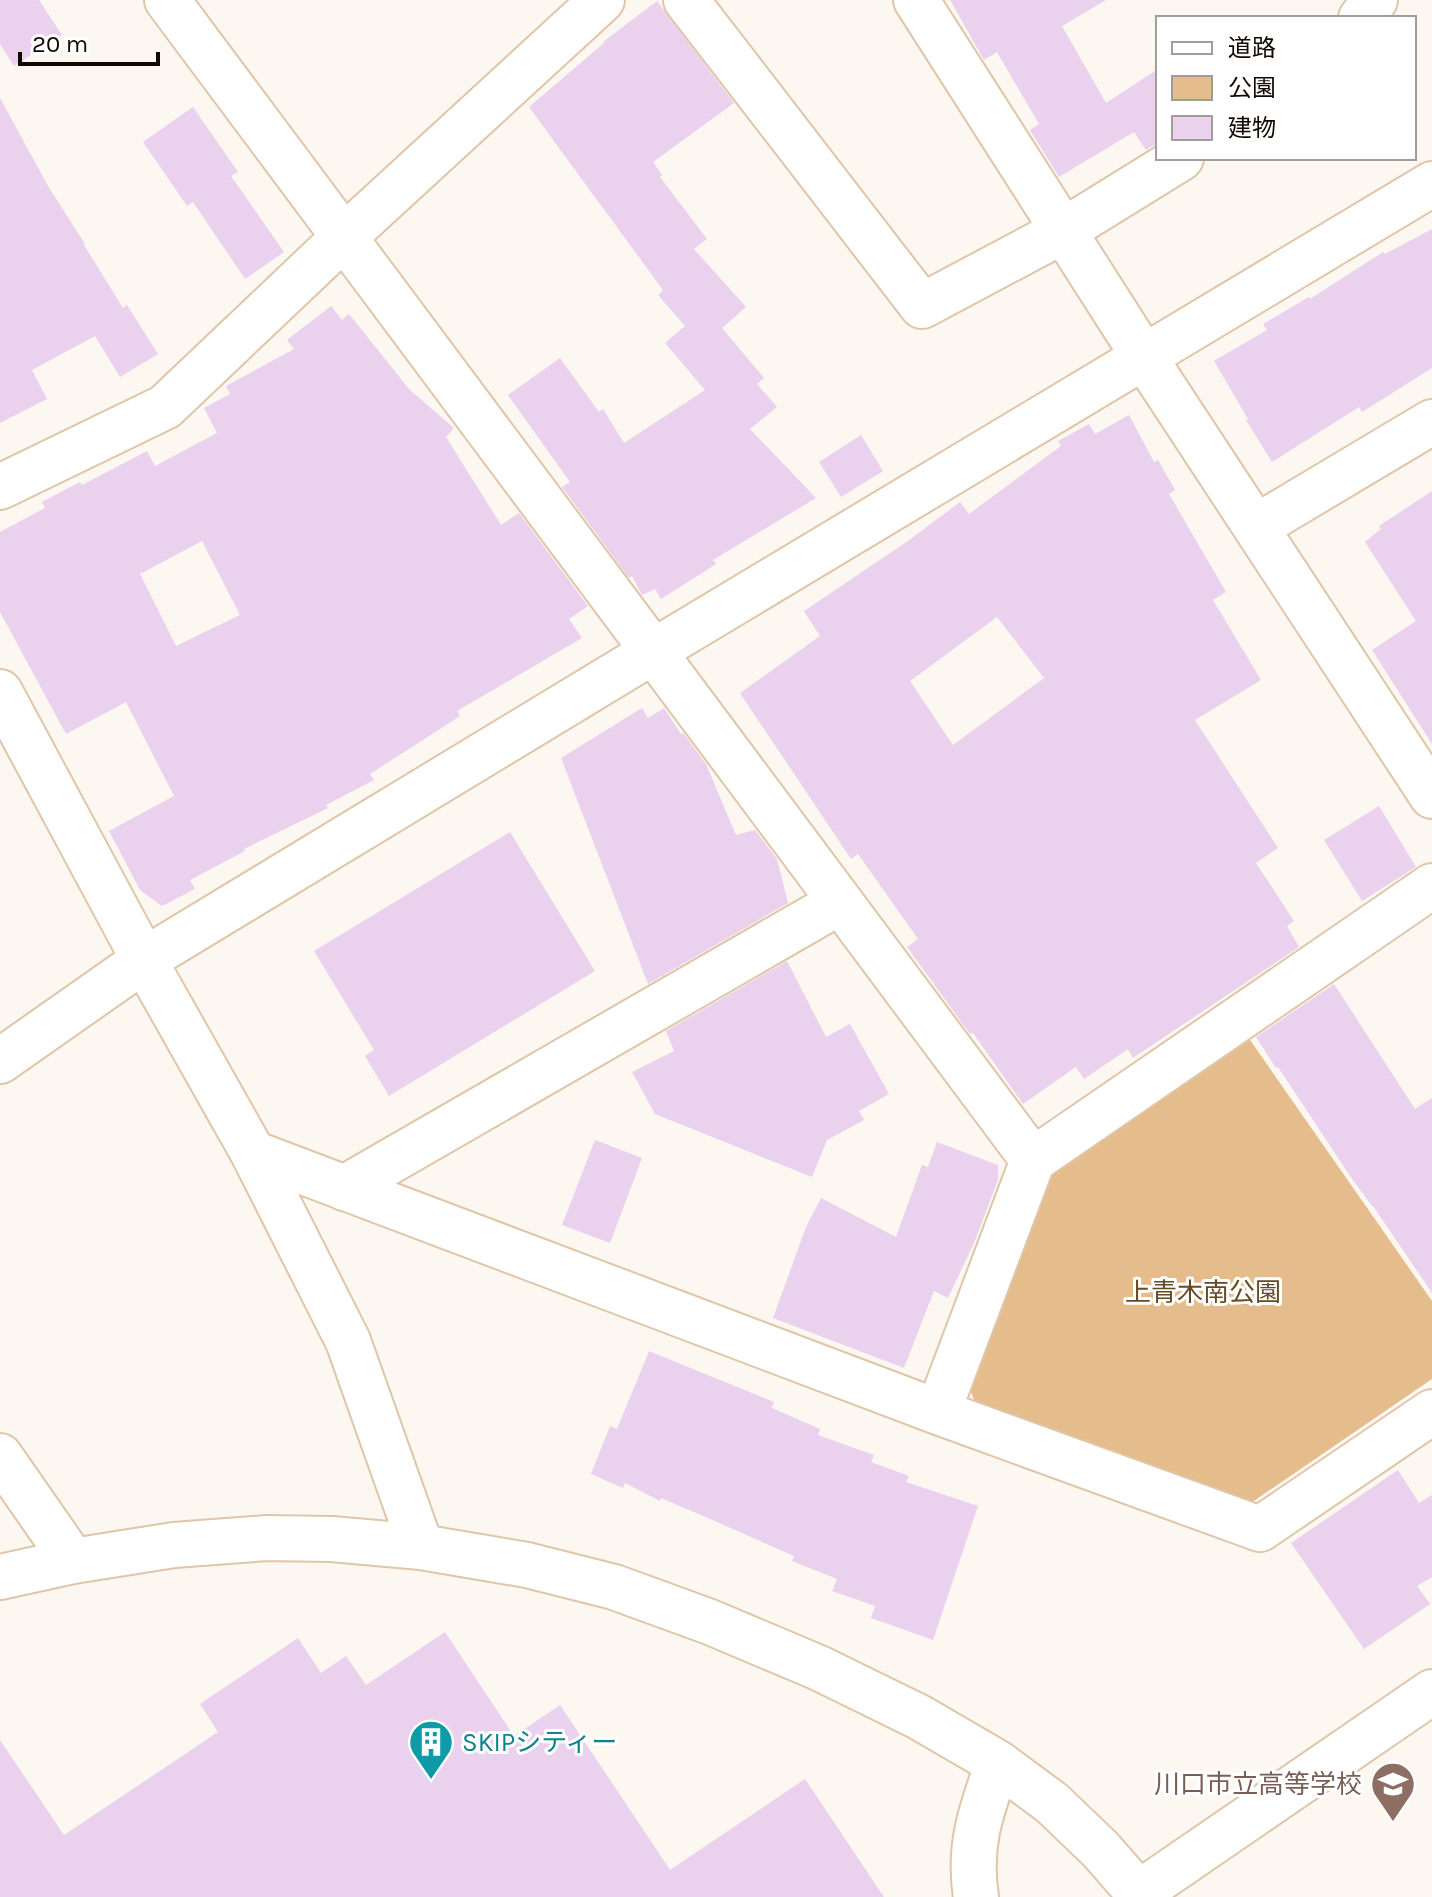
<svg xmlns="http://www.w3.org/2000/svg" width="1432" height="1897" font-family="Karla,'Noto Sans JP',sans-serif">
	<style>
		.green { fill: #e5bd8d }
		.building { fill: #ead1ee; fill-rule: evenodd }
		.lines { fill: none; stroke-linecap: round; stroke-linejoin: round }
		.minor-casing { stroke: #dfc6a9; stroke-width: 48 }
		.minor { stroke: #fff; stroke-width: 44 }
		.labels { text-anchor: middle; stroke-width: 6; stroke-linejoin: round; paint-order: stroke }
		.park-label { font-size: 26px; fill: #654a26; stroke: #fff }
		.culture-label { font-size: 26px; fill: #0d838f; stroke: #fff; text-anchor: start }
		.education-label { font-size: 26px; fill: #785e54; stroke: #fff; text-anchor: end }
	</style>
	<rect width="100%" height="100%" fill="#fcf7f1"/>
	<path class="green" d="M1250,1040L1432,1301V1379L1251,1503L975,1402L969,1387L1049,1176Z"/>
	<path class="building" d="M0,0H39L62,35L14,66L0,44Z
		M950,0H1106L1062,26L1106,103L1158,69V143L1146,150L1134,132L1059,177L1030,130L1039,124L997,52L984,60Z
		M657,1L734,103L653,162L662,175L660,177L707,239L694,249L746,307L722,328L764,378L757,384L777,407L750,429L816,498L713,560L716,564L661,599L655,589L642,595L632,576L629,578L562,487L570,482L508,395L560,358L599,412L603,409L624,443L705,390L665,343L685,326L658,295L663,290L529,107L604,43L603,42Z
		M0,98L48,186L85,244L84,245L123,308L127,305L158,354L120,377L95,336L32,370L47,399L0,423Z
		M193,107L238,172L231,176L284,252L245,279L193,202L187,206L143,142Z
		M1432,229V368L1362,412L1359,407L1272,462L1246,420L1248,419L1214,361L1267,330L1263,324L1309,297L1310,299L1383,252L1385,254Z
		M331,306L342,320L349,314L409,389L454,428L446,437L501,525L519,513L588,606L569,619L582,638L457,711L460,716L370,774L374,780L326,805L328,808L244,849L245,851L190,880L195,889L162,906L140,890L109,831L174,796L126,702L66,734L0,612V532L45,508L42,502L80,482L82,485L147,451L155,466L217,433L204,408L230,394L226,386L294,349L287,340ZM202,541L240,615L176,646L140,574Z
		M1129,415L1154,462L1158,460L1175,490L1169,494L1226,592L1213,600L1261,680L1195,720L1278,848L1256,863L1294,921L1287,926L1299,947L1133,1058L1128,1049L1084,1079L1076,1067L1023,1104L973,1033L970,1034L907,947L918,939L858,854L851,859L740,693L820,636L804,611L908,541L960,502L969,514L1061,446L1058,441L1089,424L1095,434ZM997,617L1044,678L953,745L910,681Z
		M861,435L883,471L841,497L819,462Z
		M1432,491V744L1372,650L1416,621L1365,542L1381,529L1379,526Z
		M642,708L648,718L664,708L681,734L683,733L706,764L736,835L755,830L777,859L788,903L648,984L561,758Z
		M1379,806L1416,867L1362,901L1324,840Z
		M510,832L595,971L389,1096L365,1056L374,1050L314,951Z
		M787,961L826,1037L850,1024L889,1094L859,1111L864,1120L827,1140L812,1177L655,1114L632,1072L674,1051L666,1031Z
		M1334,984L1415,1109L1432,1098V1293L1373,1206H1372L1350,1176L1278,1067L1276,1068L1256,1037Z
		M595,1140L642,1158L610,1243L562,1225Z
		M937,1142L998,1165V1180L974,1243L948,1298L934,1291L904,1368L773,1318L806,1227L821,1198L896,1237L922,1165L928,1167Z
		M649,1351L774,1402L772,1408L820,1429L818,1435L874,1455L871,1462L909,1476L906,1482L978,1506L933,1640L871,1618L875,1606L832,1591L837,1579L792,1561L794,1556L701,1515L661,1498L660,1501L625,1483L623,1488L591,1474L610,1426L617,1429Z
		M1398,1470L1419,1503L1432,1495V1577L1417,1586L1430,1604L1364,1649L1291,1543Z
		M445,1632L514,1736L560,1705L670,1870L805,1779L884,1897H0V1740L64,1835L218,1732L200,1704L298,1638L321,1673L346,1656L366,1685Z"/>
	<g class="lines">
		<g class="minor-casing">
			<path id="minor" d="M167,0L1033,1160
				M686,0L922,306L1063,231L1181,158
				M916,0L1144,357L1432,796
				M1361,18L1375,0
				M0,487L165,407L343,238L602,0
				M1256,527L1432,422
				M0,692L144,960L253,1153L348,1341L421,1547
				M0,1061L144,960L654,651L1432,184
				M253,1153L938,1412L1260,1529L1432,1412
				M344,1188L840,902
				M938,1412L1033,1160L1432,886
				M0,1456L73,1561
				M0,1577L73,1561L174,1545L267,1538L332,1539L421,1547L527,1565L614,1587L710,1622L819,1668L919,1717L998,1763L1052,1803L1101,1850L1142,1897
				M1139,1893L1432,1692
				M976,1897C968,1845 981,1811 998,1763"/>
		</g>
		<use href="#minor" class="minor"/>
	</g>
	<defs>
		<g id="building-pin" transform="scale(2.3)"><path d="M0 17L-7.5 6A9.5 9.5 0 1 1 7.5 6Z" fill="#0f9aa8" stroke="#fff"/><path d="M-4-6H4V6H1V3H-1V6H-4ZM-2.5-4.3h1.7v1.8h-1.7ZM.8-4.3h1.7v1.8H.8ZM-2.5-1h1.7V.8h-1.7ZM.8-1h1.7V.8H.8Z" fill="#fff"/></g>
		<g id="school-pin" transform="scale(2.3)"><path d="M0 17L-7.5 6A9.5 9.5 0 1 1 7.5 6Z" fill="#8d6e63" stroke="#fff"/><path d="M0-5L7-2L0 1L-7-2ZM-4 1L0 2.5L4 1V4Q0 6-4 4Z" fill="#fff"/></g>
	</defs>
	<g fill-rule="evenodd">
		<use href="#building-pin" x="431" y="1742"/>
		<use href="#school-pin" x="1393" y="1784"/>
	</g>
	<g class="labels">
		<g class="park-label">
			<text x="1203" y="1301">上青木南公園</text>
		</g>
		<g class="culture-label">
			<text x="462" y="1751">SKIPシティー</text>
		</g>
		<g class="education-label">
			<text x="1362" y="1793">川口市立高等学校</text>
		</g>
	</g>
	<rect x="1156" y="16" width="260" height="144" fill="#ffffff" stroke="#a09d9a" stroke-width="2"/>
	<rect x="1172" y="42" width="40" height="12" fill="#ffffff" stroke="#a09d9a" stroke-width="2"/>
	<text x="1228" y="56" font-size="24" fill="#120a02">道路</text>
	<rect x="1172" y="76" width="40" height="24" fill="#e5bd8d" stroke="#a09d9a" stroke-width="2"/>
	<text x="1228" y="96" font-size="24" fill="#120a02">公園</text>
	<rect x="1172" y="116" width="40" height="24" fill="#ead1ee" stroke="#a09d9a" stroke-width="2"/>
	<text x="1228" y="136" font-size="24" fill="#120a02">建物</text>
	<path d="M20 52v12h138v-12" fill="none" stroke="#120a02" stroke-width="4"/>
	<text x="32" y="52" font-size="24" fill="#120a02" stroke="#ffffff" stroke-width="6" paint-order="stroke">20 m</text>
</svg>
